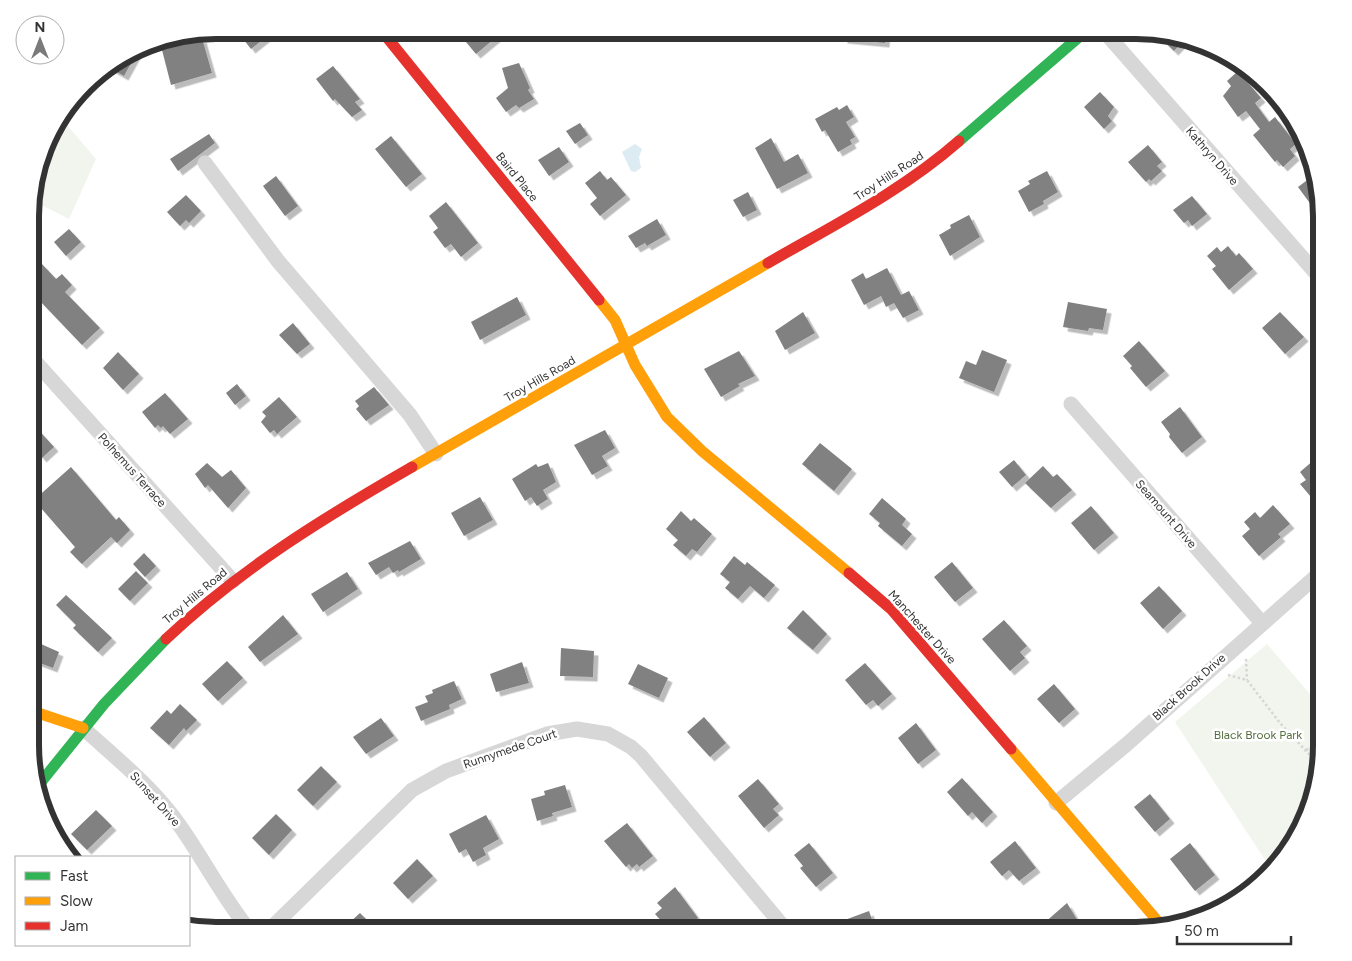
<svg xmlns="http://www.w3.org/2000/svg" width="1352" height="961" font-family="Figtree,sans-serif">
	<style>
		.green { fill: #f1f5ed }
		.water { fill: #ddebf3 }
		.building { fill: #818181; filter: url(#shadow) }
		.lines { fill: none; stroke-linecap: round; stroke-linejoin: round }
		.path { stroke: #d6d6d6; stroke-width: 2.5; stroke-dasharray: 2.5 2.5; stroke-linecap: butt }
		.street { stroke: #d7d7d7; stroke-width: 15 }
		.fast { stroke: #30b455; stroke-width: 11 }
		.slow { stroke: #ff9f0a; stroke-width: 11 }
		.jam { stroke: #e5322d; stroke-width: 11 }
		.labels { text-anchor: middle; stroke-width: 5; stroke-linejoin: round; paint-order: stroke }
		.street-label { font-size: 12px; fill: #333; stroke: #fff }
		.park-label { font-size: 12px; fill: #56703f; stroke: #fff }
		.rim { fill: none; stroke: #333; stroke-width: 6 }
	</style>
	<defs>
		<filter id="shadow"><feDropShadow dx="4.5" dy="4.5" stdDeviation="0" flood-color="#0004"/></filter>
	</defs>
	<rect width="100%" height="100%" fill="#fff"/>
	<path class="green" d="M61,118L96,159L69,219L32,200V192L49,133Z
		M1267,644L1322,708V757L1312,805L1283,859L1271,869L1175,722Z"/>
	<path class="water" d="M635,144L642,149L639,157L641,168L635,172L631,171L622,152Z"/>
	<path class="building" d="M236,30H275L251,49Z
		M456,30H505L476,54Z
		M843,30H886L885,43L843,39Z
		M1153,31L1174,35L1186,38L1174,51Z
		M202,38L212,73L171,85L162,50Z
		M140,47L124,76L108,67Z
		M519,63L530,88L528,90L534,99L519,108L516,105L506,112L496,98L508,88L502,68Z
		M333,66L360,99L355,102L362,110L352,117L335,99L333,101L316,79Z
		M1238,71L1261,98L1255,103L1269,122L1275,117L1296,144L1290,149L1295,156L1283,167L1277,160L1275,162L1253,135L1260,129L1246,111L1238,117L1223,96L1231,86L1227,81Z
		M1100,92L1114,107L1108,116L1112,121L1104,129L1084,107Z
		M847,105L854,117L846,122L855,137L850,140L852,144L838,152L825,130L822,132L815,119L837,107L839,110Z
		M580,123L588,135L575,144L566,131Z
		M209,134L215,143L178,171L170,159Z
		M391,136L422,174L406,187L375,149Z
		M771,138L784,162L798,154L808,173L777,189L755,148Z
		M1148,145L1162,162L1157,166L1162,171L1151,181L1149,179L1146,182L1128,162Z
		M559,147L569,162L549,176L538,160Z
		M600,171L607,180L611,177L626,195L600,216L590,204L597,198L585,183Z
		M1047,171L1058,192L1043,201L1044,204L1029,212L1018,191L1030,184L1028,181Z
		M1314,175L1321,200L1312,206L1298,187Z
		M276,176L298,206L285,216L263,186Z
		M748,192L757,210L743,217L733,200Z
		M186,195L201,211L189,223L186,220L180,226L167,212Z
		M1192,196L1207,214L1192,226L1188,220L1184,223L1173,210Z
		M446,202L478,243L461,257L451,244L445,248L433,232L438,228L429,216Z
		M969,215L980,237L950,256L939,235L951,228L950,225Z
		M657,219L666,235L647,246L645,243L636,248L628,236Z
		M69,229L81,242L66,256L54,242Z
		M1228,246L1236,256L1239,253L1253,269L1229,290L1212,269L1216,266L1207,256L1217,247L1221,252Z
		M42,264L56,279L62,274L72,285L65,292L100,328L82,345L39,300L41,298L32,288V274Z
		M887,268L901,295L909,291L919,310L903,318L894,303L886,307L881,296L864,305L851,280L863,273L866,279Z
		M517,297L526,315L480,340L471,322Z
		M1068,302L1107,309L1103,330L1089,328L1088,331L1063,327Z
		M803,312L815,333L785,350L775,331Z
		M1280,312L1304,337L1285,354L1262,328Z
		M293,323L310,344L297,354L279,335Z
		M1139,341L1165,371L1146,387L1130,368L1132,366L1123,356Z
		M982,350L1007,360L994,392L959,378L966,361L976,365Z
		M739,351L755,376L738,384L740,386L721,397L704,369Z
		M118,352L139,374L123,390L103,368Z
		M237,384L246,396L235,405L226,393Z
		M374,387L389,405L366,421L356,409L359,406L355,401Z
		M165,393L188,419L170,434L163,426L161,428L158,425L155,428L142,412Z
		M279,397L297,417L277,434L274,430L270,433L261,422L266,416L262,412Z
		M1180,407L1202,437L1182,453L1169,437L1170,434L1161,422Z
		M32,423L54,447L42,458L32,446Z
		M605,430L615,448L602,456L608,466L592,475L574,445Z
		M820,443L852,469L834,491L802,464Z
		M1315,459L1322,467V510L1300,484L1306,480L1300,472Z
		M1014,460L1026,475L1012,487L999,472Z
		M207,463L222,477L231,470L246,488L228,508L208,485L205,488L195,474Z
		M548,463L556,482L543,490L548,499L537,506L531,497L525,501L512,479L536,464L538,467Z
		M1043,466L1053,477L1057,474L1072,490L1051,508L1025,483Z
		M71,467L116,520L119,517L130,530L117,543L111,537L82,564L70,552L75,547L34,500Z
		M480,497L493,520L464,536L451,513Z
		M882,498L906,519L902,525L912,534L902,546L878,526L880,523L869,514Z
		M1273,505L1290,524L1278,534L1281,537L1259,556L1242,536L1250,529L1244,522L1255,512L1260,518Z
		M1091,506L1114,533L1094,550L1071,523Z
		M681,511L691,521L694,518L712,534L697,552L692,549L686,556L673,545L678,540L666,529Z
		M410,541L421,559L399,572L398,570L393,573L389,567L376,575L368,563Z
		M144,553L156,566L145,577L133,564Z
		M734,556L745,565L747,562L775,585L764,598L750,586L738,599L725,588L730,582L720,574Z
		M952,562L973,588L955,602L934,577Z
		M136,571L148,583L130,601L118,589Z
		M347,572L358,589L323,612L311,594Z
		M1159,586L1182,611L1163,629L1140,603Z
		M66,595L112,638L98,652L73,628L76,625L56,605Z
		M803,610L827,634L813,650L787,628Z
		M283,615L298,634L260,662L248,647Z
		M1004,620L1027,646L1020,652L1025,658L1010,671L982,639Z
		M32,640L59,652L53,668L32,660Z
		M561,648L594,651L593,677L560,676Z
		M227,661L243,678L218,701L202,684Z
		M522,662L529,683L496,692L490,674Z
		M865,663L892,694L878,706L873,700L866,705L845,680Z
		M638,664L668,678L659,698L628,684Z
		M454,681L462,699L449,705L450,709L421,721L415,707L428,702L425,696L433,693L432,690Z
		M1054,684L1075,709L1059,723L1037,699Z
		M180,704L197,720L186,731L184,728L169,745L150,728L167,710L171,714Z
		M704,717L726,743L710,757L687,732Z
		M381,718L394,736L366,754L353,737Z
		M916,723L936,750L918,764L898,738Z
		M321,766L337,782L313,806L297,790Z
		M962,778L993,812L982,823L972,812L968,816L947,792Z
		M758,779L779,804L773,809L779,815L764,828L738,796Z
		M565,785L572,807L552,813L553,816L537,821L531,799L545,795L544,791Z
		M1150,794L1170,819L1155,832L1134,807Z
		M96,810L112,826L87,850L71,834Z
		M276,814L292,830L269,855L252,838Z
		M486,815L499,839L483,848L486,855L473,862L466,849L459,853L449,834Z
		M627,823L653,856L639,867L637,864L632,868L629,864L626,867L604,841Z
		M1015,841L1036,868L1019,881L1009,870L1002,876L990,862Z
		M809,843L833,873L816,887L800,868L803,866L794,855Z
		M1190,843L1215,875L1195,891L1170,859Z
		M417,859L433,876L408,899L393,883Z
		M675,887L698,918L682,931H656L664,924L655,914L662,908L657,903Z
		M1067,903L1076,918L1087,931H1049L1043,924Z
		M869,911L876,931H846L842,921Z
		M360,913L378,931H356L349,923Z"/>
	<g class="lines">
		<path class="path" d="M1246,659L1247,680
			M1228,675L1247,680L1280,723L1320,766
			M1306,749L1322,752"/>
		<path class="street" d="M1103,30L1322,280
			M205,163L278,261L410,415L436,454
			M32,358L233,581
			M1071,404L1262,623
			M83,728C116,758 154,788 180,826C204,860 223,898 250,931
			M1056,803L1127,744L1322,571
			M268,931L412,790L446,771L547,734L577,729L608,734L631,747L641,756L787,931"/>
		<path class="fast" d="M959,141L1087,30
			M37,787L104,704L166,639"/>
		<path class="slow" d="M599,300L615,320L635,365L667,417L702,451L849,573
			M412,467L768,263
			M32,711L83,728
			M1011,749L1161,925"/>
		<path class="jam" d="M381,30L599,300
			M768,263C834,225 902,191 959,141
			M849,573L891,609L1011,749
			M166,639C240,569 325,517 412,467"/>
	</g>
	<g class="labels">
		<g class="street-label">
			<text transform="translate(1212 156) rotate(49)" y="4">Kathryn Drive</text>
			<text transform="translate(889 176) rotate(-33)" y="4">Troy Hills Road</text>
			<text transform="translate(517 177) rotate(51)" y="4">Baird Place</text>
			<text transform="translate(540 379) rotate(-30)" y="4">Troy Hills Road</text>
			<text transform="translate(132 470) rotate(48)" y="4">Polhemus Terrace</text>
			<text transform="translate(1166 514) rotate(49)" y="4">Seamount Drive</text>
			<text transform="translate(195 596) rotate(-40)" y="4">Troy Hills Road</text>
			<text transform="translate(922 627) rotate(48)" y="4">Manchester Drive</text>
			<text transform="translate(1189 687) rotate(-42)" y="4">Black Brook Drive</text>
			<text transform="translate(510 749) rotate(-19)" y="4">Runnymede Court</text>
			<text transform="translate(155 799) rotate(48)" y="4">Sunset Drive</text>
		</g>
		<g class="park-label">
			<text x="1258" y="739">Black Brook Park</text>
		</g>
	</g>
	<path d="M0 0H1352V961H0ZM216 39H1136A177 177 0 0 1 1313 216V745A177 177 0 0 1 1136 922H216A177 177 0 0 1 39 745V216A177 177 0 0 1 216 39Z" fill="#fff" fill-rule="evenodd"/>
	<path class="rim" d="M216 39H1136A177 177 0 0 1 1313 216V745A177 177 0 0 1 1136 922H216A177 177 0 0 1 39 745V216A177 177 0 0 1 216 39Z"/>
	<rect x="15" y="856" width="175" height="90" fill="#ffffff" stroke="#adadad"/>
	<rect x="25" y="872" width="25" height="8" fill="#30b455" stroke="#adadad"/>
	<text x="60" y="881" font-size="15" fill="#333333">Fast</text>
	<rect x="25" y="897" width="25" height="8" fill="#ff9f0a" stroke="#adadad"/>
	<text x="60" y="906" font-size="15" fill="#333333">Slow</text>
	<rect x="25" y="922" width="25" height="8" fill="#e5322d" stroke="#adadad"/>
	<text x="60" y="931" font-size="15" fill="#333333">Jam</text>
	<g transform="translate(40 40)"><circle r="24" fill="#ffffff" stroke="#adadad"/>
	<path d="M0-4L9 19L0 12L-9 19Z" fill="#7a7a7a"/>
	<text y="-8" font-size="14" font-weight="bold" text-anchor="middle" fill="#333333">N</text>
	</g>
	<path d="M1177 936v8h114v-8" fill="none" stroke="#333333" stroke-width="2.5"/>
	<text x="1184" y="936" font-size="15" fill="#333333" stroke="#ffffff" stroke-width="4" paint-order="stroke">50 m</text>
</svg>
